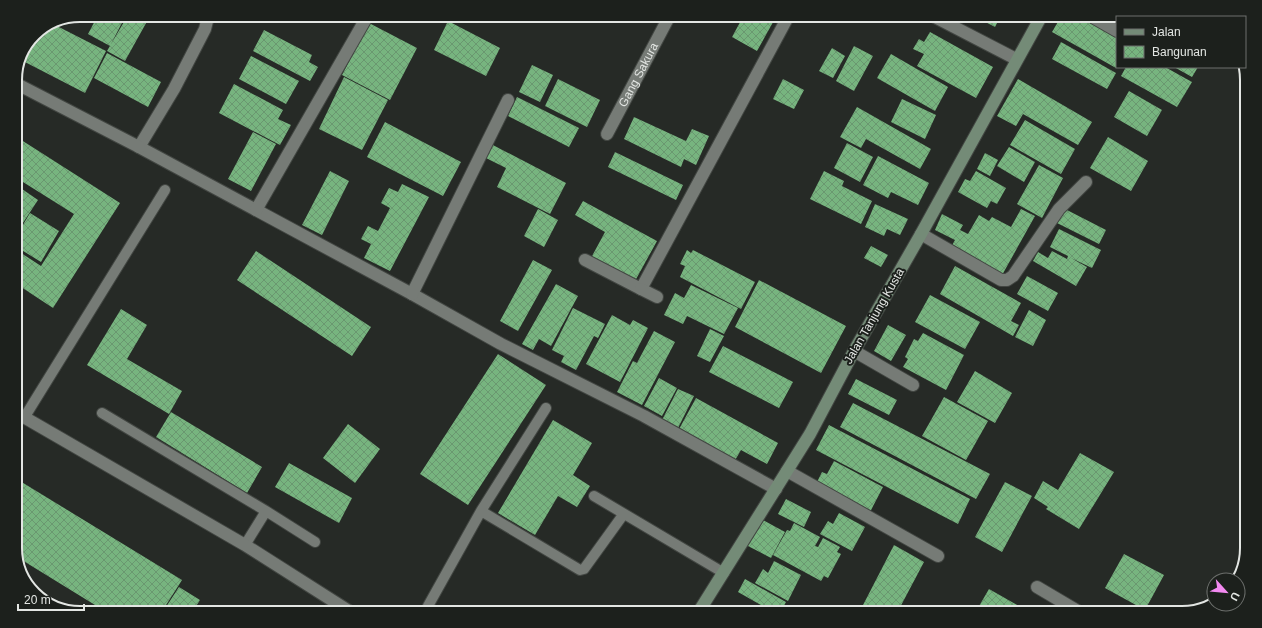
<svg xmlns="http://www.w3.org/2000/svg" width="1262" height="628" font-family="Helvetica,sans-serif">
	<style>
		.building { fill: url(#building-cross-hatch) }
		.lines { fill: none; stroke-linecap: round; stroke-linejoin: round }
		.lane-casing { stroke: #424642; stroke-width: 12 }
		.street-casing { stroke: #424642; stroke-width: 14 }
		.secondary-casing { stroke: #424642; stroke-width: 14 }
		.lane { stroke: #767b76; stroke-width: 10 }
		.street { stroke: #767b76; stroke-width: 12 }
		.secondary { stroke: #748b77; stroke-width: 12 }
		.labels { text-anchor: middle; stroke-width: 4; stroke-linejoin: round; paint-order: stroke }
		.street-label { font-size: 12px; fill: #e3e6e3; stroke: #1c201c }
		.rim { fill: none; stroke: #e3e6e3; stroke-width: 2 }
	</style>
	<defs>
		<pattern id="building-cross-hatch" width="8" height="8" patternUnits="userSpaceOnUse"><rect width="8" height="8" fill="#77b47f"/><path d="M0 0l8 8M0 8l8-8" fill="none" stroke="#6a9870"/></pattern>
	</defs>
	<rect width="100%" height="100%" fill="#262a26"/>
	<path class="building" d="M98,15H126L110,46L88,34Z
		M128,15L150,16L125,61L107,51Z
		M744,15H777L757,51L732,37Z
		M972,15H1001L995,27Z
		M1062,15H1083L1117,34L1116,68L1052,32Z
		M1095,15H1153L1156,17H1117V27Z
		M448,21L500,48L486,76L434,50Z
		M369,23L417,48L390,100L342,75Z
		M55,25L106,51L85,93L23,61L37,33Z
		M264,30L312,55L309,62L318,67L310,81L253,51Z
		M930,32L993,67L976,98L917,66L924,54L913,49L919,39L924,42Z
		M1061,42L1116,73L1107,89L1052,59Z
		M854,46L873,56L854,91L836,81Z
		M832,48L845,56L833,78L819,71Z
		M107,53L161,82L148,107L94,78Z
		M891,54L948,87L935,111L877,78Z
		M251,56L299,81L286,104L239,79Z
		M532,65L553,75L540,102L519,92Z
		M1126,67H1165L1192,82L1177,107L1121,76Z
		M1174,67H1198L1192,77Z
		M344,77L388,100L362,150L319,129Z
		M558,79L600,100L587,127L545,106Z
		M783,79L804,90L794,109L773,99Z
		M1018,79L1092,122L1078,145L1023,114L1016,126L997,116Z
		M234,84L283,110L278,119L291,125L280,145L219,113Z
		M1129,91L1162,110L1147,136L1114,117Z
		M517,97L579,128L569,147L508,116Z
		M902,99L936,115L925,139L891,122Z
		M857,107L931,149L920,169L866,139L861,148L840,137Z
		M634,117L686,141L692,129L709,136L696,165L684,159L681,167L624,139Z
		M1025,120L1075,149L1061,174L1010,145Z
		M385,122L461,162L443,196L367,157Z
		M253,132L276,144L251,191L228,179Z
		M15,136L120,203L53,308L15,283V249L41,266L74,214L15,177Z
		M1108,137L1148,161L1131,191L1090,168Z
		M847,143L873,157L860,182L834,168Z
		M491,144L566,183L550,214L497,187L506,168L484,157Z
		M1009,147L1035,162L1024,182L997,166Z
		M615,152L683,185L676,200L608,167Z
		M985,153L998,160L990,176L977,169Z
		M878,156L929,183L918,205L891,192L888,198L863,185Z
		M1039,165L1063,178L1042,218L1017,204Z
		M330,171L349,181L322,235L302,225Z
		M824,171L844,181L842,186L872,201L861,224L810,199Z
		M976,171L1006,188L997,204L991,201L987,208L958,192L965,179L970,181Z
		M402,184L429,197L390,271L364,258L371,244L361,239L368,226L378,231L390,208L381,203L389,188L398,192Z
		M22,189L38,200L15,235V200Z
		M583,201L657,241L635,281L591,258L605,232L575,215Z
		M875,204L908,219L900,235L887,229L884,236L865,227Z
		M538,209L558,220L544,247L524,236Z
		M1021,209L1035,216L1001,277L950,249L955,240L935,230L942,214L963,225L960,230L968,234L979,215L989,221L992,217L1011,227Z
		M1065,209L1106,230L1099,244L1057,223Z
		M30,213L59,231L41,262L15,246V238Z
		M1059,229L1101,250L1092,268L1071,258L1087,267L1076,286L1033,261L1038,252L1048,258L1052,251L1067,259L1068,256L1050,247Z
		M871,246L888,255L881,267L864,258Z
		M687,250L691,253L693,250L755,282L741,309L680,277L685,266L680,264Z
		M256,251L371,327L352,356L237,280Z
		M533,260L552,270L518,331L500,321Z
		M955,266L1021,303L1011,321L1019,325L1013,336L940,294Z
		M1027,276L1058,293L1048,311L1017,294Z
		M759,280L846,326L821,373L735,327Z
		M556,284L578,296L551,346L539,339L533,350L522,344Z
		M691,285L738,308L724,334L687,316L683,324L664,315L675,293L684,298Z
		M930,295L980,322L965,349L915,322Z
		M573,308L605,324L598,338L594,336L576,370L561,362L564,356L552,350Z
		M121,309L147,325L127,359L182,391L169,414L87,365Z
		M1029,310L1046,320L1033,346L1015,337Z
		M612,315L630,325L633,320L648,328L620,382L586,364Z
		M888,325L906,335L891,361L874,351Z
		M710,329L724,336L710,362L697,356Z
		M654,331L675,342L642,405L617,392L633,361L637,363Z
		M923,333L964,355L946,390L903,367L908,359L905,357L914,339L918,341Z
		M723,346L793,382L779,408L709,372Z
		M498,354L546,385L468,505L420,474Z
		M975,371L1012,393L995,423L957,402Z
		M659,378L677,388L662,416L644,406Z
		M856,379L897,400L889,415L848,394Z
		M678,389L694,396L677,430L661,422Z
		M944,397L988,421L966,460L922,436Z
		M696,398L778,443L767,464L741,450L734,462L678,431Z
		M853,403L990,474L976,499L840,427Z
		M171,412L262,467L247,493L156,437Z
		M553,420L592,443L573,475L590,486L577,507L558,496L535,535L498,513Z
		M348,424L380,449L355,483L323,458Z
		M829,425L970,499L958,524L816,450Z
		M1080,453L1114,472L1079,529L1046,509L1048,507L1034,498L1043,481L1058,490Z
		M834,461L883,487L869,514L815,486L822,472L827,474Z
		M289,463L352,498L339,523L275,487Z
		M15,478L182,580L161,613H108L17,557L15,552Z
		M1005,482L1032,496L1002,552L975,537Z
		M786,499L811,512L804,527L778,514Z
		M839,513L865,527L852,551L820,534L828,521L833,524Z
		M761,519L785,532L771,558L746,545Z
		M794,523L820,537L815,546L818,547L823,538L840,547L837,552L841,554L828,578L824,576L821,581L773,555L787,530L790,531Z
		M894,545L924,562L897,613H874L862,607Z
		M1124,554L1164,575L1145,610L1105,588Z
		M774,561L801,575L788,601L755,583L763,569L768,573Z
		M745,579L786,602L780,613H775L738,592Z
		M179,587L200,600L193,611L196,613H162Z
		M989,589L1031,613H975Z
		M442,606L455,613H438Z"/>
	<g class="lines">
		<g class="lane-casing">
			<path id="lane" d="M546,408L481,511L580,570L584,569L623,515
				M102,413L266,511
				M24,418L165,190
				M594,496L724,573
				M245,545L266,511L315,542
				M428,606L481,511"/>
		</g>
		<g class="street-casing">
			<g id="street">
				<path d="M205,15L207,21L205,29L174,89L139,147L412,294L501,344L644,416L776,489"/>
				<path d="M931,15L1016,59"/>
				<path d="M1089,15L1117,31"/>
				<path d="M15,83L139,147"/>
				<path id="s1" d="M607,134L670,15"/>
				<path d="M256,210L368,15"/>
				<path d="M921,234L1001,280H1007L1013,276L1059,209L1086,182"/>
				<path d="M585,260L641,289L789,15"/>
				<path d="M641,289L657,297"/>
				<path d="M412,294L508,100"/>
				<path d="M854,351L913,385"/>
				<path d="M15,412L245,545L352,613"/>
				<path d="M787,471L938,556"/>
				<path d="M1037,587L1081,613"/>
			</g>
		</g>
		<g class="secondary-casing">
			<path id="secondary" d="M698,613L810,434L854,351L921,234L1042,15"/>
		</g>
		<use href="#lane" class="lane"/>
		<use href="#street" class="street"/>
		<use href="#secondary" class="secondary"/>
	</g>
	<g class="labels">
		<g class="street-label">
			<text dy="4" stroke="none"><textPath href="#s1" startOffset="67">Gang Sakura</textPath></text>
			<text transform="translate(874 316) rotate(-60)" y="4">Jalan Tanjung Kusta</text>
		</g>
	</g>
	<path d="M0 0H1262V628H0ZM80 22H1182A58 58 0 0 1 1240 80V548A58 58 0 0 1 1182 606H80A58 58 0 0 1 22 548V80A58 58 0 0 1 80 22Z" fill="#1c201c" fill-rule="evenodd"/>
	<path class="rim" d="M80 22H1182A58 58 0 0 1 1240 80V548A58 58 0 0 1 1182 606H80A58 58 0 0 1 22 548V80A58 58 0 0 1 80 22Z"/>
	<rect x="1116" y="16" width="130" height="52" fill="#1c201c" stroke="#6c6f6c"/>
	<rect x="1124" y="29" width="20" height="6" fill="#748b77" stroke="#6c6f6c"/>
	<text x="1152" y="36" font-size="12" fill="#e3e6e3">Jalan</text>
	<rect x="1124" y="46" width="20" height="12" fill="url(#building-cross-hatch)" stroke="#6c6f6c"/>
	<text x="1152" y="56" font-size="12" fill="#e3e6e3">Bangunan</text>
	<g transform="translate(1226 592) rotate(117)"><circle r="19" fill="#1c201c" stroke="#6c6f6c"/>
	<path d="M0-3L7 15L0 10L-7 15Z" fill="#f38af1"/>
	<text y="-6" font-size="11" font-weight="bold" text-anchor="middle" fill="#e3e6e3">U</text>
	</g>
	<path d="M18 604v6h66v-6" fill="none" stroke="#e3e6e3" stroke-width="2"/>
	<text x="24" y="604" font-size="12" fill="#e3e6e3" stroke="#1c201c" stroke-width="3" paint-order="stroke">20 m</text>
</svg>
